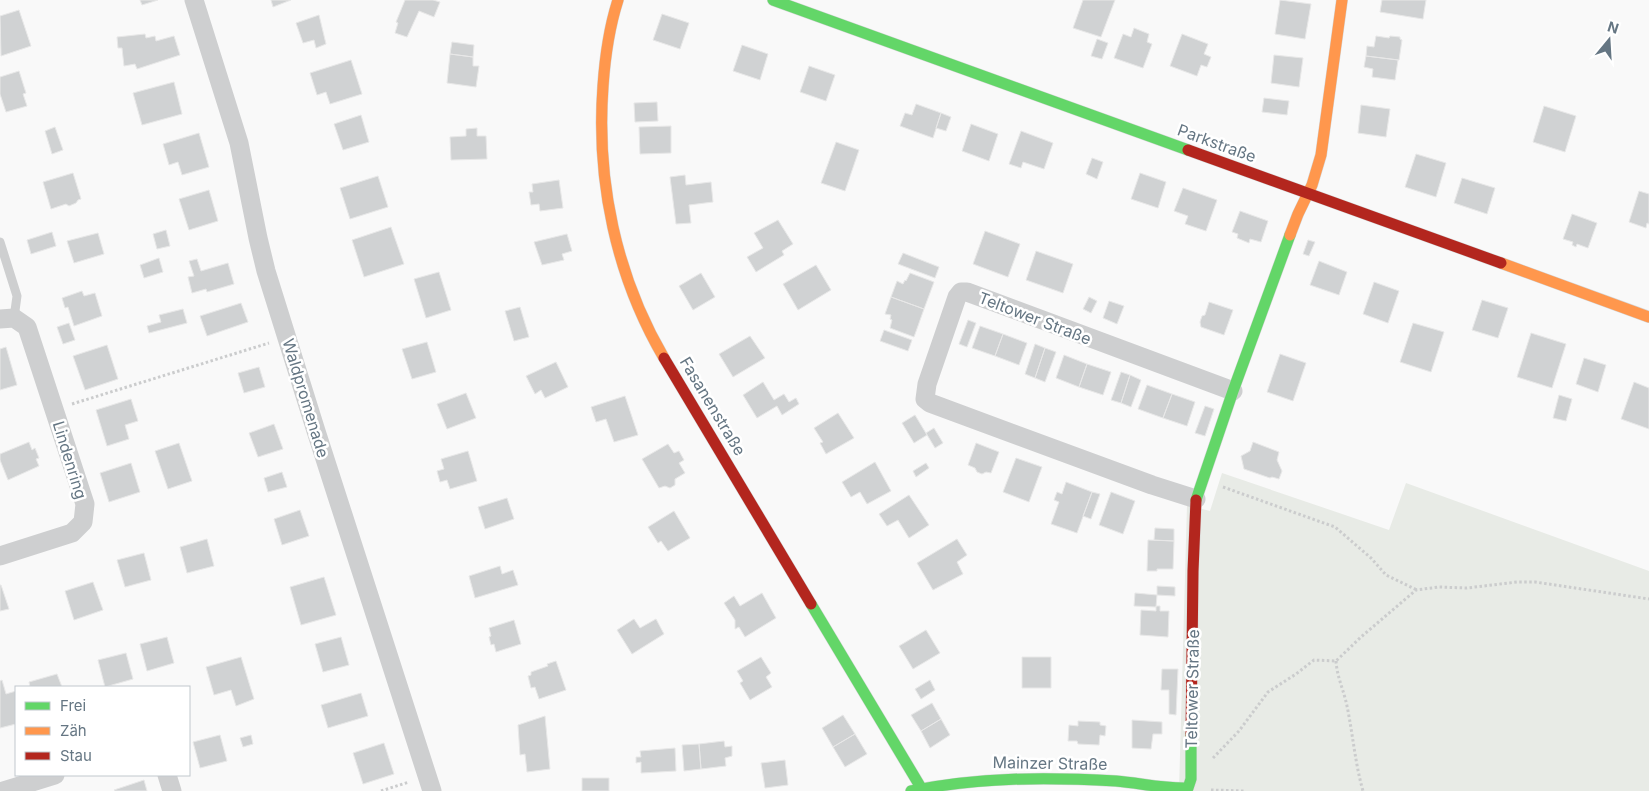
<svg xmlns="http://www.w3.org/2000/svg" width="1649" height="791" font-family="Inter,sans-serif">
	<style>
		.green { fill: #e8ebe6 }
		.building { fill: #d0d2d3; stroke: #e8e8e8 }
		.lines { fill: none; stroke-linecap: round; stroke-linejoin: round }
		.fast-casing { stroke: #d5d6d7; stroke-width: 12 }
		.slow-casing { stroke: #d5d6d7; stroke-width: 12 }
		.jam-casing { stroke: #d5d6d7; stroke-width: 12 }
		.path { stroke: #cbcccd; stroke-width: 3; stroke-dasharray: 2.5 2.5; stroke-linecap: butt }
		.lane { stroke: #cecfd0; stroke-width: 9 }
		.street { stroke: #cecfd0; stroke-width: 19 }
		.fast { stroke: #63d668; stroke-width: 11 }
		.slow { stroke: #ff974d; stroke-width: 11 }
		.jam { stroke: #b3261e; stroke-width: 11 }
		.labels { text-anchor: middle; stroke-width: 5; stroke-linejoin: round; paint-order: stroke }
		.street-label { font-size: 16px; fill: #657683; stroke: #fff }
	</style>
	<rect width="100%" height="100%" fill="#f9f9f9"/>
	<path class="green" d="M1222,473L1389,530L1406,483L1649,571V791H1179L1187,505L1210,511Z"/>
	<path class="building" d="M140,0H158L142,5Z
		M271,0H291L273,7Z
		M405,0H433L440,2L434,17L419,11L407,37L395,33L398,23L396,22Z
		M1083,0H1115L1101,37L1073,28Z
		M1280,0L1311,4L1305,39L1275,34Z
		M1382,0H1426L1423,19L1380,12Z
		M19,10L31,46L1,56L0,16Z
		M662,14L689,23L680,49L653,40Z
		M319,15L326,44L316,48L314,40L303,43L296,23Z
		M1134,28L1149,34L1147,42L1152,44L1143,68L1114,58L1123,34L1131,37Z
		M145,34L146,38L155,36L156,41L174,36L180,55L137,69L135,64L124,66L122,48H118L117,37Z
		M1182,34L1208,44L1204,54L1211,57L1207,67L1201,65L1197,76L1170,66Z
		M1376,36L1389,38L1390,36L1400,37V39L1402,40L1399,60L1366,56L1367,46L1374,47Z
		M1097,39L1108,43L1102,59L1091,56Z
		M452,42L474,45L473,57L450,54Z
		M742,45L768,54L760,80L733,71Z
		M450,54L473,57V66H479L476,87L447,83Z
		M1274,55L1303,58L1299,87L1271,83Z
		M1366,56L1398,60L1395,80L1372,77L1373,69L1364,67Z
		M351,60L362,94L330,104L326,92L317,95L310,73Z
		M809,66L835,75L826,101L800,92Z
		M19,71L26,93L23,94L27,106L6,112L0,94V77Z
		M174,82L182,114L142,125L133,93Z
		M1264,98L1289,101L1287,115L1262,112Z
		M657,102L658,121L635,122L634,103Z
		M916,104L941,113L933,138L900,126L905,113L912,115Z
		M1361,105L1390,109L1386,137L1358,133Z
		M1544,106L1576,116L1565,152L1533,142Z
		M941,113L951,117L946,131L936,128Z
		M361,115L369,142L343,150L334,124Z
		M971,124L998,134L989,161L962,151Z
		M671,126V153L640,154L639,127Z
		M55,127L63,150L52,154L45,131Z
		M477,128V136H486L487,159L451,160L450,137L466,136V129Z
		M1021,131L1053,143L1044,169L1023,162L1021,168L1009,164Z
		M199,133L209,167L182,175L178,162L169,165L163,144Z
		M836,142L859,150L845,191L821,183Z
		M1416,154L1446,163L1436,197L1405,187Z
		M1092,158L1103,162L1097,179L1086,174Z
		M73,173L81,199L78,200L76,203L69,206L66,204L51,209L43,182Z
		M1140,173L1166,182L1158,208L1131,199Z
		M685,175L686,185L711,182L713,202L689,205L691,223L676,224L670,177Z
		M378,176L388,207L350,219L340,188Z
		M1462,178L1495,188L1487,214L1454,203Z
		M559,180L563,208L540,211L539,204L531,205L529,192H533L532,184Z
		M1183,188L1217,200L1206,231L1185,224L1188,216L1174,211Z
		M209,190L218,221L189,230L179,199Z
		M1639,191L1649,194V224L1647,223L1646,228L1629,222Z
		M1240,211L1268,221L1261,242L1250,239L1249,243L1237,238L1238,234L1232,232Z
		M1572,214L1597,223L1588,248L1577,244L1576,247L1572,245L1573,242L1563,239Z
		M778,220L793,244L782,251L784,255L756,272L747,257L763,248L754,233Z
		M391,227L404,264L364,277L352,240Z
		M166,230L170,246L157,249L153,234Z
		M985,231L1020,244L1008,277L973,264Z
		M52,232L56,246L31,254L27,240Z
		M98,233L104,254L74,263L67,241Z
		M567,234L572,251L562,254L564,260L542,265L534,242Z
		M1308,240L1315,242L1309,256L1303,254Z
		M1036,251L1073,264L1063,293L1026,280Z
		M903,253L939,267L935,278L898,264Z
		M159,258L163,272L144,278L140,265Z
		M197,259L201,271L228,263L234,284L207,292L206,289L192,293L188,277L194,276L189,261Z
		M1319,261L1347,272L1339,295L1310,285Z
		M816,265L831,290L798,310L783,284Z
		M439,272L451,310L426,318L414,279Z
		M701,273L715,297L693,310L679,286Z
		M910,273L934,282L924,309L891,297L897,281L903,284L905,280L906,281Z
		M1374,282L1399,291L1388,323L1363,314Z
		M82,291L84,296L95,293L102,316L74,326L68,307L65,308L62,298Z
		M891,297L924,309L914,337L890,328L892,320L890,319L891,315L885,314Z
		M1089,297L1097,301L1091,313L1083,309Z
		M1482,300L1508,308L1498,338L1472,330Z
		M1109,301L1124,306L1117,324L1103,318Z
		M1209,302L1233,310L1224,335L1201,327L1200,322L1202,316L1205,315Z
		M241,303L248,322L207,336L200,316Z
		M520,307L529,337L514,341L505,311Z
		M183,309L187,323L149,333L147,326L161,322L159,315Z
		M968,320L976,323L967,347L959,344Z
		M69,323L75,340L63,344L57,327Z
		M1413,323L1444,332L1431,372L1400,362Z
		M980,326L1003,334L995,356L972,348Z
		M884,330L912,340L908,351L880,341Z
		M1531,333L1566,344L1552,388L1517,377Z
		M1003,334L1027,343L1019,365L995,356Z
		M750,336L765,358L733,377L719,354Z
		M427,342L436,372L412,379L402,349Z
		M1035,344L1045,348L1035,378L1025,374Z
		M107,345L118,379L85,390L73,356Z
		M6,347L17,385L0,390V349Z
		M1045,348L1056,352L1045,382L1035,378Z
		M1280,354L1306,363L1293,401L1267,392Z
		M1064,355L1087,364L1079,387L1056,378Z
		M1584,358L1606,365L1598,392L1576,384Z
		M556,362L568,387L545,398L541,390L535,394L526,376Z
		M1087,364L1111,372L1103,395L1079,387Z
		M259,367L265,387L244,393L238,373Z
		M1121,372L1130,375L1121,403L1111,400Z
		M1130,375L1141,380L1131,407L1121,403Z
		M763,382L774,400L784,394L789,402L796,398L799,404L782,415L777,406L757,418L743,395Z
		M1634,382L1649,388V429L1621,419Z
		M1147,385L1172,394L1163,418L1138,409Z
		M466,393L476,418L447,429L437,404Z
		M1172,394L1195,402L1187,426L1163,418Z
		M1559,395L1572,399L1566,421L1553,418Z
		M625,396L638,435L614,442L606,419L596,422L591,407Z
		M131,399L138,421L125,425L129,439L107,446L96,410Z
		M1205,406L1214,409L1205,436L1195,433Z
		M838,413L854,438L826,454L820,443L823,442L814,428Z
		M915,415L927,435L914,443L902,423Z
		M274,424L283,449L258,457L249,433Z
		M934,428L943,443L935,448L926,433Z
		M29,442L32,450L35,448L39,458L36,459L39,466L8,480L0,460V454Z
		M1253,442L1279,452L1277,460L1282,471L1279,479L1272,477L1270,478L1244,469L1241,456L1250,451Z
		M179,443L192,481L168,489L155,451Z
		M976,443L999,452L991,473L986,472L982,474L977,472L975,468L968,465Z
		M668,444L674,453L679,451L684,460L679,463L685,473L675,479V485L670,488L665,486L659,488L642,459Z
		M468,451L477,481L450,489L447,480L440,482L437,471L444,469L441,459Z
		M1016,458L1042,467L1029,502L1003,492Z
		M875,462L891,491L867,504L860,492L851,497L842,482Z
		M131,463L140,492L109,502L100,473Z
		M926,463L929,468L916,477L913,471Z
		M282,472L287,487L268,492L264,478Z
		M1066,482L1092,492L1077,533L1051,524L1059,502L1054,500L1057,492L1062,494Z
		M1092,492L1100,494L1091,519L1083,516Z
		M1111,492L1135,501L1123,534L1099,525Z
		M909,495L929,525L909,538L898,520L887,526L879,514Z
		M507,498L514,519L485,529L478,507Z
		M300,510L309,536L282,545L274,519Z
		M674,511L690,538L668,551L661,541L658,543L648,527Z
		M1155,528L1174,529V541L1154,540Z
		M207,539L214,566L187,573L180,547Z
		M957,539L967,555L957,562L963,574L933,590L917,563Z
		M1148,540L1174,541L1173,569H1157V571H1147Z
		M144,553L151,580L125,587L117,560Z
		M500,566L502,574L513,570L518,585L475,598L469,576Z
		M324,577L336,615L301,625L290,587Z
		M93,582L103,610L74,620L65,591Z
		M0,585H1L9,609L0,611Z
		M1157,586L1175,587V596L1157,595Z
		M762,593L776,618L745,637L739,627L735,629V620L724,603L734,596L740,606Z
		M1135,593L1157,595L1156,607L1134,606Z
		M1156,606H1160V611H1169L1168,637L1140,635L1141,610L1156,611Z
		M634,619L640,628L656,619L664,634L632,654L617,630Z
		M514,620L521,644L496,652L494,644L491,645L489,637L491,636L489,628Z
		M926,630L940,653L913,669L899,646Z
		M167,637L174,663L147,671L140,644Z
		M341,637L349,665L323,672L315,644Z
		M126,653L133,679L105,687L98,660Z
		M241,657L254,699L236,706L231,690L214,695L206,667Z
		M761,657L771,673L766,677L772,687L750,700L740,683L743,681L737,671Z
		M1022,657H1051V688H1022Z
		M556,661L566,690L539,699L535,687L531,688L528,676L531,675V672L548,666L547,664Z
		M1162,669H1178L1176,715L1169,714V690H1161Z
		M57,674L62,687H30L29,682Z
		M2,680L6,694L16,691V724L0,728V681Z
		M930,680L935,690L921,699L915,689Z
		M361,693L368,716L328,728L321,705Z
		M932,703L941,719L921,731L911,715Z
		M843,715L855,734L833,747L822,728Z
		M545,716L550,769L527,772L525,754L520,755L518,725Z
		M941,719L950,735L930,748L921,731Z
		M1132,720L1162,722V734H1153L1151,749L1132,748Z
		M1078,721L1100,722V725L1106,726L1105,736L1100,735L1099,745L1078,744L1077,741H1068L1069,725L1078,726Z
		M855,734L867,754L845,767L833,747Z
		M220,735L227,761L200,768L193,742Z
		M251,735L253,744L243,747L240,738Z
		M724,741L725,747L732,746V756L725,758L726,766L701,769L699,744Z
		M384,743L394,774L363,784L353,753Z
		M699,744L701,769L684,771L682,745Z
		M675,748L676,771L641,773V762L636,763V757H641L640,751Z
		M785,760L788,785L765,788L761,763Z
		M582,778H609V791H582Z
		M144,780L147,791H115L114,790Z"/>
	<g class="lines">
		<g class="fast-casing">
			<path id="fast" d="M773,0L1188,150
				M1196,500L1233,391L1290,235
				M811,604L923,791
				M911,791C979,777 1047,777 1116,781C1140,783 1164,789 1188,788L1191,779V735"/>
		</g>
		<g class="slow-casing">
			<path id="slow" d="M618,0C609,28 605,57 603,86C596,181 616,276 664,358
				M1290,235L1298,214L1312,185L1321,155L1342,0
				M1501,263L1649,317"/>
		</g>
		<g class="jam-casing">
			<path id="jam" d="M1188,150L1501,263
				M664,358L811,604
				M1191,735L1193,571L1196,500"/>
		</g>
		<path class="path" d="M72,404L269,343
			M1223,487L1335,527L1371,558L1386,575L1417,590
			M1336,661C1337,677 1344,691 1347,706C1353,735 1355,763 1363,791
			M1213,758L1239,731L1268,692L1296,674L1314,660L1336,661L1361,637L1416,590L1439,587L1467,588L1517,582H1535L1649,599
			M1211,790L1245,791
			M381,791L409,782"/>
		<path class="lane" d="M0,242L17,296L14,318"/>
		<path class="street" d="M194,0L239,143L258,238L266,271L316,431L432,791
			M0,319L14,318L27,327L85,504L83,522L72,533L0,556
			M1196,499L1152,485L930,403L925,399L927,384L957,297L961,292H967L1233,391
			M167,775L172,791
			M3,791L55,775"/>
		<use href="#fast" class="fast"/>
		<use href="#slow" class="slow"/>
		<use href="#jam" class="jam"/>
	</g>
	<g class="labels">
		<g class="street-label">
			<text transform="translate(1217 143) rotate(20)" y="6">Parkstraße</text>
			<text transform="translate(1035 318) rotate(21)" y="6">Teltower Straße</text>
			<text transform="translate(306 398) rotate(73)" y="6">Waldpromenade</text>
			<text transform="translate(713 406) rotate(59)" y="6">Fasanenstraße</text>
			<text transform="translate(70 460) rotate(73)" y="6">Lindenring</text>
			<text transform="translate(1192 689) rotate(-89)" y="6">Teltower Straße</text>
			<text transform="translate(1050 763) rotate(1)" y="6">Mainzer Straße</text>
		</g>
	</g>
	<rect x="15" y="686" width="175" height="90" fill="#ffffff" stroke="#c1c8cd"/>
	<rect x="25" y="702" width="25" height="8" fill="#63d668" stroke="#c1c8cd"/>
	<text x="60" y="711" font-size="15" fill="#657683">Frei</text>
	<rect x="25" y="727" width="25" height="8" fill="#ff974d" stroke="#c1c8cd"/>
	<text x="60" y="736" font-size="15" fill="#657683">Zäh</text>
	<rect x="25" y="752" width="25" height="8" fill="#b3261e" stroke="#c1c8cd"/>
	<text x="60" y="761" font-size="15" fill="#657683">Stau</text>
	<g transform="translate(1609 40) rotate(18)" stroke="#ffffff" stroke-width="4" paint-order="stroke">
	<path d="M0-4L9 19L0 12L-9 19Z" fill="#657683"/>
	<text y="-8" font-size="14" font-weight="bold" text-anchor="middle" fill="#657683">N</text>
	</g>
</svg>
